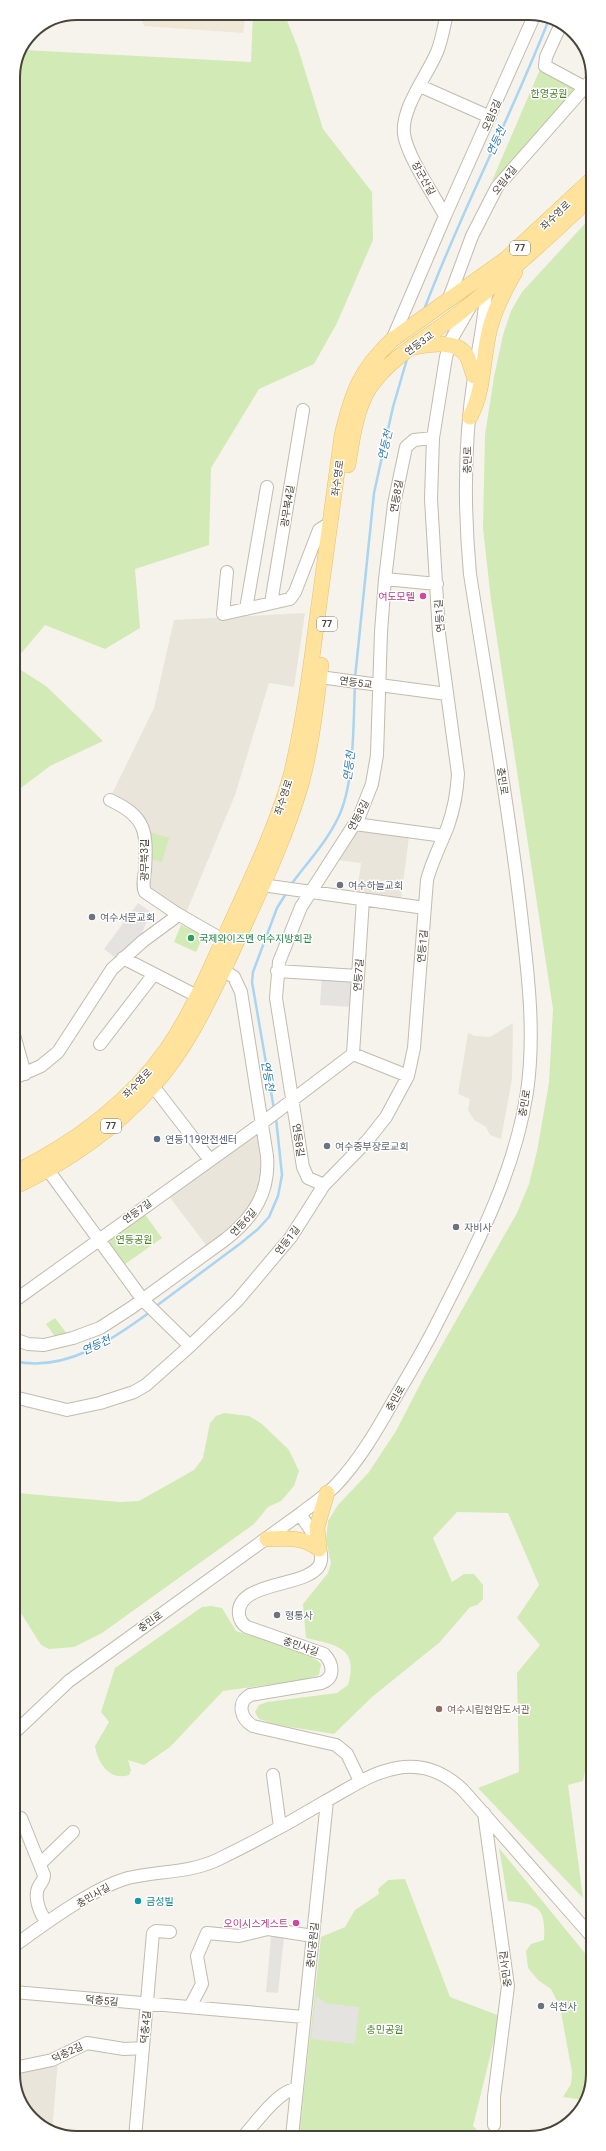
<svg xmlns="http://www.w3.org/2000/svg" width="606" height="2151" font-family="Roboto,'Noto Sans KR',sans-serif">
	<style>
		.residential { fill: #eae5da }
		.education { fill: #efe8d6 }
		.green { fill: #d2eab5 }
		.parking { fill: #e5e3e0 }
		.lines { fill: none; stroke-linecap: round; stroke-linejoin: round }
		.stream { stroke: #a9d4f2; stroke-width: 2.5 }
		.minor-casing { stroke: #c2bbae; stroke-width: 14 }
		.major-casing { stroke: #e6c16a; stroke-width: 16 }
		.minor { stroke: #fff; stroke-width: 12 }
		.major { stroke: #ffe39c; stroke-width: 15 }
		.hotel-dot { fill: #d1479c; stroke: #fff; stroke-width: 1.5 }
		.worship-dot { fill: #6b7280; stroke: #fff; stroke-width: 1.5 }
		.leisure-dot { fill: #2e9e5b; stroke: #fff; stroke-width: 1.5 }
		.service-dot { fill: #5c6f8a; stroke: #fff; stroke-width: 1.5 }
		.education-dot { fill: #8d6e63; stroke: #fff; stroke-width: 1.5 }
		.culture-dot { fill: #0f9aa8; stroke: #fff; stroke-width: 1.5 }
		.labels { text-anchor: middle; stroke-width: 3; stroke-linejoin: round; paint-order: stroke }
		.shield { fill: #fff; stroke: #817c74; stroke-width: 1 }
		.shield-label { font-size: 9px; font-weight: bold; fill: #4b4439 }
		.park-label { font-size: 10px; fill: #4a7f2a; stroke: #fff }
		.street-label { font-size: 10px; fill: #4b4439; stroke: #fff }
		.hotel-label { font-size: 10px; fill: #b23c85; stroke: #fff; text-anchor: end }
		.worship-label { font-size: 10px; fill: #5b616d; stroke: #fff; text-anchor: start }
		.leisure-label { font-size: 10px; fill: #27864d; stroke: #fff; text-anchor: start }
		.service-label { font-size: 10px; fill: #4e5e75; stroke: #fff; text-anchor: start }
		.education-label { font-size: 10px; fill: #785e54; stroke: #fff; text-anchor: start }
		.culture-label { font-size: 10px; fill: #0d838f; stroke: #fff; text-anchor: start }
		.water-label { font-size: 11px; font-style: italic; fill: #2e7ab2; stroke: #fff }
		.rim { fill: none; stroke: #4b4439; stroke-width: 2 }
	</style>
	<rect width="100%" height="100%" fill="#f6f3ec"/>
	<path class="residential" d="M305,613L294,687L269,683L235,795L186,913L149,890L147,834L111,796L154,708L174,620Z
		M361,831L409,837L401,898L357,892L361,863L337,860L355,833Z
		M513,1023L512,1079L501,1139L490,1135L486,1127L474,1120L468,1110L470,1099L458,1094L468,1033L475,1036L490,1037Z
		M256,1132L261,1139L265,1163L252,1209L209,1249L168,1195Z
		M58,2061L52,2130L35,2122L14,2087V2071Z"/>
	<path class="education" d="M139,13H246L243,33L144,26Z"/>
	<path class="green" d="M253,13H284L298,48L323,129L372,192L373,240L337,323L314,364L259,389L211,468L209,545L135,569L140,628L105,649L45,625L13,663V76L24,50L251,62Z
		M541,67L576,85L577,90L498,177L492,181Z
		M592,216L593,1751L588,1756L583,1781L568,1785L583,1898L478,1788L519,1772L517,1673L540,1645L517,1618L539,1585L508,1513L457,1512L433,1538L452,1582L464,1574H474L483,1585V1599L477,1605L470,1607L440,1642L372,1697L334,1734L278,1725L259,1719L255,1712L259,1705L267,1702L337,1693L348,1685C359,1647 336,1645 306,1638L303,1604L328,1573L331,1563L326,1540L328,1521L338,1505L369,1472L396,1431L425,1375L517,1213L529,1184L537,1151L549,1083L553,1009L491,600L483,528L485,435L494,377L503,335L511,311L522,292Z
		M13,665L46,686L103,741L50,766L13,794Z
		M150,832L169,838L162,862L151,859Z
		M181,925L207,937L206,941H201L196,952L174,942Z
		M144,1213L162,1238L121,1267L106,1240Z
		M55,1318L68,1335L56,1338L46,1324Z
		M224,1413L249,1416L262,1424L289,1450L299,1471L294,1486L281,1501L268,1507L254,1524L102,1633L74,1647L49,1649L41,1645L14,1602V1494L17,1493L120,1502L139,1501L194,1470L203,1458L210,1423L216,1416Z
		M211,1606L222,1608L236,1631C254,1637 312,1651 321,1664L319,1675L303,1680L223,1691L170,1747L144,1765L128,1760L131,1770L129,1775C109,1781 98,1763 95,1746L109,1722L101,1712L115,1668L202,1607Z
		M499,1848L593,1963V2075L584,2100L563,2097L571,2084L572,2072L560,2007L551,1989L538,1980L528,1968L526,1951L531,1944L544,1940C546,1908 539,1904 508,1901Z
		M405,1879L450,1997L500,2016L473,2126L478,2131L508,2137H299L321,1937L345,1927L355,1910L379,1894L378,1889L388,1880Z"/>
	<path class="parking" d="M138,903L151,912L141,935L117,959L104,949Z
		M322,975L353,977L352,1007L320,1005Z
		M271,1936L284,1937L278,1993L266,1992Z
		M316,1995L325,2003L359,2007L355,2044L311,2039Z"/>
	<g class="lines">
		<path class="stream" d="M424,310C461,211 511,117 549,19
			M355,678L374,493L393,407L407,359
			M290,886C306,864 326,843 338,818C355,784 353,724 355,685
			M274,1109L252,982L253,972L277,908L287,892
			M155,1307L241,1243L258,1229L269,1217L278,1196L282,1175L276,1118
			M14,1361C64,1373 112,1340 150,1312"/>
		<g class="minor-casing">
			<path id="minor" d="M561,24L546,57L545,66L584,87L592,94
				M420,86L490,117
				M445,216L535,14
				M448,301L472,236L497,187L592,79
				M392,340L445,216C434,195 407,156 404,134C401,108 427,76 437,52C442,40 444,26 447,13
				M227,572L223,614L290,599L295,592L319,530L330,523
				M385,579L437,584
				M271,603L303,410
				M246,609L267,487
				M312,676L447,694
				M110,800C147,817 147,832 145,871C144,878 142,886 145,892L176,913L223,940
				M355,824L444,836
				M262,885L425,908
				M123,958L197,996
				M277,971L358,976
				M14,1035L25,1074
				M100,1044L154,974
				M353,1054L408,1076
				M14,1078L41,1066L58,1052L112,969L143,941L173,919L176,913
				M153,1086L210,1160
				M48,1170L143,1300L190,1346
				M324,1185L308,1178L303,1167L276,998L279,962L301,907L359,817L372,784L377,755L381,632L385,579L394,504L406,447L414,440L433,438
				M14,1301L262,1123L353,1054L363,899
				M14,1339L28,1344L44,1345L73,1338L100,1328L131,1308L226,1239C254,1217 270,1192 267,1156L241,992L234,977L223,970
				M14,1397L67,1410L100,1403L134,1392L146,1385L190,1346L237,1301L291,1237L324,1185L367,1141L386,1117L408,1076L414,1048L427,880C432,861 441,844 448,826C454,809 457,792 458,774L439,634L431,499L432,468L433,438L446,357L451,340L470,307
				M300,1514C308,1527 326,1548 320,1564C310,1588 235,1580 239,1615C240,1621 242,1624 247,1627L324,1654C333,1663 336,1678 321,1683L250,1695C236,1703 241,1719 253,1726L336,1745L347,1754L360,1781
				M14,1733L69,1681L300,1514C312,1505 325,1496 335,1486C360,1460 378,1428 395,1398C409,1374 423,1351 435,1327C473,1252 514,1177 527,1092C536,1030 527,966 520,905C507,794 487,684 470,574C464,509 464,442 474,377C478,347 486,317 486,287
				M273,1775L280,1827
				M484,1813L508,1986L494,2097V2125
				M21,1818L44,1875C44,1880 42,1882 39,1886C33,1897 40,1914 47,1922
				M41,1863L73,1832
				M14,1946C44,1924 93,1888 128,1878C157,1871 189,1873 217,1860C254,1842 291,1822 326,1801C350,1788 370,1773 397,1768C423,1763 444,1772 463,1790L593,1938
				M14,1992L304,2017
				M190,2007L202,1984L197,1956L207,1933L239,1936L268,1929L313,1936
				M14,2068L52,2060L87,2043L124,2049L143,2048
				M243,2137C255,2124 279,2089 297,2089
				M292,2137L327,1801
				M135,2138L153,1933L156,1931L170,1932"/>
		</g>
		<g class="major-casing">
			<path id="major" d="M415,347C431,344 459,339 468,358C470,364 472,370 474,376
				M470,417C485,389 482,358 490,328C495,309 505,289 515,272
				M348,465C352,440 356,408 370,387C392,355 429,337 458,314C505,277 549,237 592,196
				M14,1173C72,1144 129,1103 167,1049C192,1013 209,971 227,932C250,881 276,829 291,775C304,721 311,666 318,612C326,553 334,494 342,435C352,393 360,370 392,340L506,259L592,179
				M14,1187C65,1163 114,1130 152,1087C187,1049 209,1000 231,954C257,897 285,841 302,781C312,743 316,704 321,665
				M267,1539C286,1538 304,1537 319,1549
				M319,1549L317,1527L327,1493"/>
		</g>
		<use href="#minor" class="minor"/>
		<use href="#major" class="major"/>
	</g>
	<g class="hotel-dot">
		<circle cx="423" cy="596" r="4"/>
		<circle cx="296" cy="1923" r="4"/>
	</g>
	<g class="worship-dot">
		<circle cx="340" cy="885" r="4"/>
		<circle cx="92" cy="917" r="4"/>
		<circle cx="327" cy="1146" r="4"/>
		<circle cx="456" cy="1227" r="4"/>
		<circle cx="277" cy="1615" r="4"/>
		<circle cx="541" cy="2006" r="4"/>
	</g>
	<circle class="leisure-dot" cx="191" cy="938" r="4"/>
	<circle class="service-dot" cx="157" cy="1139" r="4"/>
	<circle class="education-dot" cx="439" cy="1709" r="4"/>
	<circle class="culture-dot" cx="138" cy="1901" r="4"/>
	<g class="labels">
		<g class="shield">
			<rect x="510" y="241" width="20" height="14" rx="3"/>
			<rect x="317" y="617" width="20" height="14" rx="3"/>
			<rect x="101" y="1119" width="20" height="14" rx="3"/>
		</g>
		<g class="shield-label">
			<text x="520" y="251">77</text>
			<text x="327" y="627">77</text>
			<text x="111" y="1129">77</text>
		</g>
		<g class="park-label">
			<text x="549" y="97">한영공원</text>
			<text x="134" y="1243">연등공원</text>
			<text x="385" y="2033">충민공원</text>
		</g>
		<g class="street-label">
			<text transform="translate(491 115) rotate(-66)" y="4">오림5길</text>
			<text transform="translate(424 178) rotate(61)" y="4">장군산길</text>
			<text transform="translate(504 180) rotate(-52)" y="4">오림4길</text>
			<text transform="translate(555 215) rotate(-44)" y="4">좌수영로</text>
			<text transform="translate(419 343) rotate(-36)" y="4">연등3교</text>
			<text transform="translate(467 460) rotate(-89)" y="4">충민로</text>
			<text transform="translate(337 478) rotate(-82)" y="4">좌수영로</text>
			<text transform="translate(396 496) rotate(-80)" y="4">연등8길</text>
			<text transform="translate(287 506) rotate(-81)" y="4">광무북4길</text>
			<text transform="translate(439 616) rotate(-94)" y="4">연등1길</text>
			<text transform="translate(356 682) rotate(8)" y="4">연등5교</text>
			<text transform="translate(503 781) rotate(81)" y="4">충민로</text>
			<text transform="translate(283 797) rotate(-72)" y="4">좌수영로</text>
			<text transform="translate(358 815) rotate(-62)" y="4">연등8길</text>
			<text transform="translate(144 860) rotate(-90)" y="4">광무북3길</text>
			<text transform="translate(422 946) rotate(-85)" y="4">연등1길</text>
			<text transform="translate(358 975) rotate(-86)" y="4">연등7길</text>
			<text transform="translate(137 1083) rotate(-46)" y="4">좌수영로</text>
			<text transform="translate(524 1103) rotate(-80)" y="4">충민로</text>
			<text transform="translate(299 1140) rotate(82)" y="4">연등8길</text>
			<text transform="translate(137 1211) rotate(-35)" y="4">연등7길</text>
			<text transform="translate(243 1222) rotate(-48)" y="4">연등6길</text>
			<text transform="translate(287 1240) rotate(-52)" y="4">연등1길</text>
			<text transform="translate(395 1398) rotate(-60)" y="4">충민로</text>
			<text transform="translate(150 1621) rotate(-35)" y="4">충민로</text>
			<text transform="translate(301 1646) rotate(19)" y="4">충민사길</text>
			<text transform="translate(93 1895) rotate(-30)" y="4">충민사길</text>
			<text transform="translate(312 1945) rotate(-84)" y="4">충민공원길</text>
			<text transform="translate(505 1969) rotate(-97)" y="4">충민사길</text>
			<text transform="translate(102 2000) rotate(5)" y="4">덕충5길</text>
			<text transform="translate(145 2027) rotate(-85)" y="4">덕충4길</text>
			<text transform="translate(67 2052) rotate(-25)" y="4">덕충2길</text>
		</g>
		<g class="hotel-label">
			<text x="415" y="600">여도모텔</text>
			<text x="288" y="1927">오이시스게스트</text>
		</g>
		<g class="worship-label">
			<text x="348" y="889">여수하늘교회</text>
			<text x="100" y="921">여수서문교회</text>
			<text x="335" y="1150">여수중부장로교회</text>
			<text x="464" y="1231">자비사</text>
			<text x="285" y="1619">형통사</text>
			<text x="549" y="2010">석천사</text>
		</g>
		<g class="leisure-label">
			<text x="199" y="942">국제와이즈멘 여수지방회관</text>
		</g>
		<g class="service-label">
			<text x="165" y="1143">연등119안전센터</text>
		</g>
		<g class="education-label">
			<text x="447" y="1713">여수시립현암도서관</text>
		</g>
		<g class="culture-label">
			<text x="146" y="1905">금성빌</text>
		</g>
		<g class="water-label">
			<text transform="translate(496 141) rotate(-65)" y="4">연등천</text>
			<text transform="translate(385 445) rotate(-77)" y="4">연등천</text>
			<text transform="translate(349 766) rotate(-83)" y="4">연등천</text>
			<text transform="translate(268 1076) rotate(80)" y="4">연등천</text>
			<text transform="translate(96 1345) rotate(-25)" y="4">연등천</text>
		</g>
	</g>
	<path d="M0 0H606V2151H0ZM77 20H529A57 57 0 0 1 586 77V2074A57 57 0 0 1 529 2131H77A57 57 0 0 1 20 2074V77A57 57 0 0 1 77 20Z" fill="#fff" fill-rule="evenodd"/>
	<path class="rim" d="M77 20H529A57 57 0 0 1 586 77V2074A57 57 0 0 1 529 2131H77A57 57 0 0 1 20 2074V77A57 57 0 0 1 77 20Z"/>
</svg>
